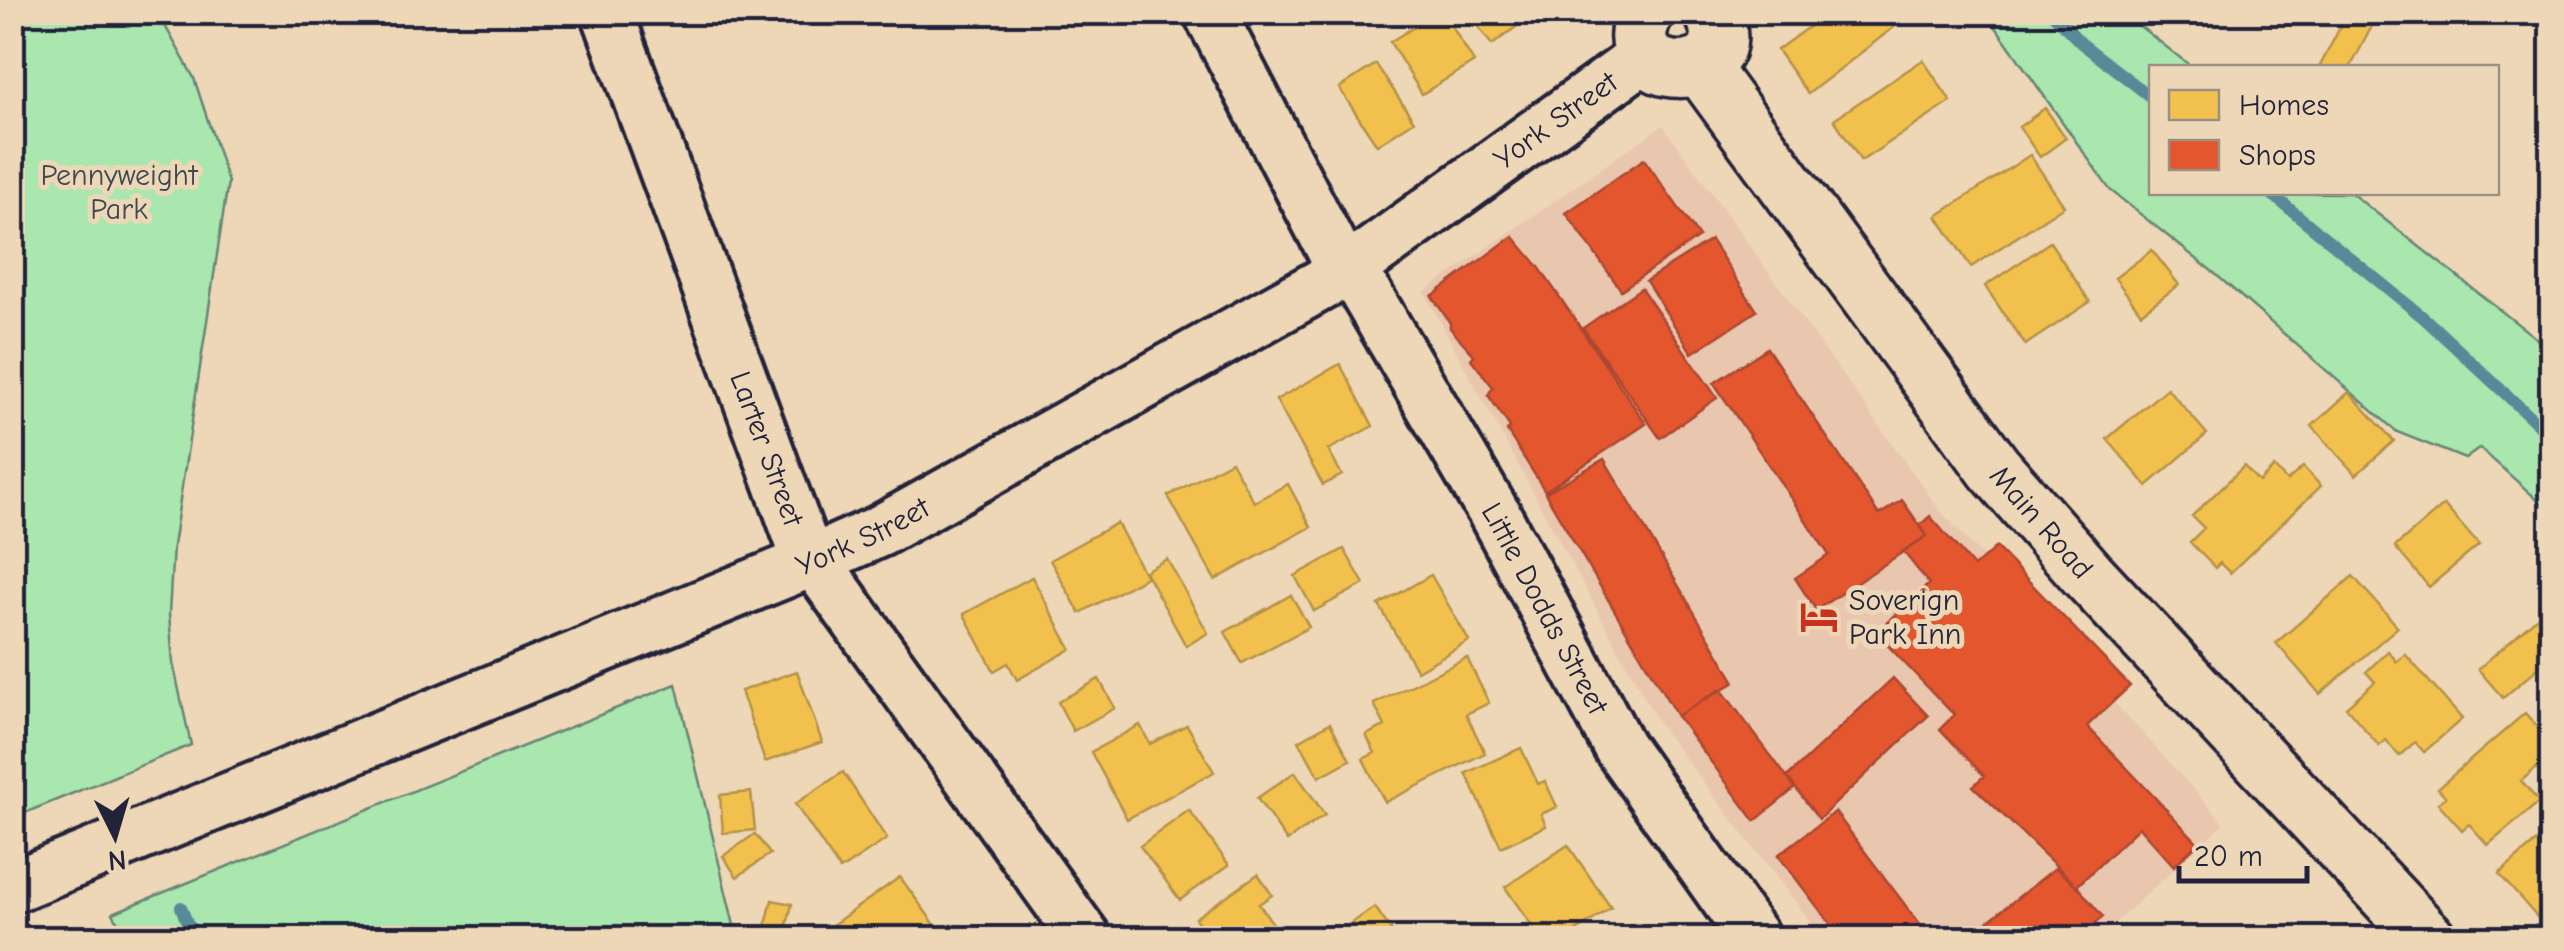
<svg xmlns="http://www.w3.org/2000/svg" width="2564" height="951" font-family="'Comic Neue',sans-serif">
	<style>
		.built { fill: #e9c7ae }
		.green { fill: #a9e7ae; stroke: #668474; stroke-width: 2.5 }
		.homes { fill: #f2c14e; stroke: #b49148; stroke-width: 2.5 }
		.shops { fill: #e4572e; stroke: #aa4732; stroke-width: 2.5 }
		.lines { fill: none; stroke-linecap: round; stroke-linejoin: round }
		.stream { stroke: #598999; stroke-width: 12 }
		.minor-casing { stroke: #22223b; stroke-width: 58 }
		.secondary-casing { stroke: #22223b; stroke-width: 62 }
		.minor { stroke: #eed7b7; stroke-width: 50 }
		.secondary { stroke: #eed7b7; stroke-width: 55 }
		.labels { text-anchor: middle; stroke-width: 10; stroke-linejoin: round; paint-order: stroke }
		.street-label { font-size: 30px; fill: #22223b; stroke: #eed7b7 }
		.park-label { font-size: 30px; fill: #3d4952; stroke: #eed7b7 }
		.poi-label { font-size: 30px; fill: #22223b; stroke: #eed7b7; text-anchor: start }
	</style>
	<rect width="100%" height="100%" fill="#eed7b7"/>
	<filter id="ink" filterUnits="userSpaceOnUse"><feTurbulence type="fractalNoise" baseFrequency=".01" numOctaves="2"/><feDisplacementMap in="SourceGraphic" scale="20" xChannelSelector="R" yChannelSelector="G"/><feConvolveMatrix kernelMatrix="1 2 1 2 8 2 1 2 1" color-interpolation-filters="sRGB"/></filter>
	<g filter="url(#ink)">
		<path class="built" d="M1663,125L1939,509L2224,823L2099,938H1823L1660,726L1424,292Z"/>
		<path class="green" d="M13,12L158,13L194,78L228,182L173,546L169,614L173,663L191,745L27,812L12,774Z
			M1986,13H2123L2192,67L2152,68V192L2351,193L2551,350V512L2480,448L2465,459L2397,432L2213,272L2110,190Z
			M676,684L737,938H126L113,913Z"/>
		<path class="homes" d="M1438,12H1443L1474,62L1422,94L1390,42Z
			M1467,12H1536L1492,45Z
			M1829,12H1890L1898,24L1808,94L1777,50Z
			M2348,12L2373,24L2350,68H2319Z
			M2522,12H2552V27Z
			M1923,60L1951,102L1861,161L1834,119Z
			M1376,64L1414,121L1377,145L1339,88Z
			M2045,108L2066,138L2040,157L2019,127Z
			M2030,155L2064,206L1971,267L1937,216Z
			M2050,242L2090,302L2025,345L1985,286Z
			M2152,250L2179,285L2141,313L2115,278Z
			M1340,364L1373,426L1328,450L1342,475L1323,485L1276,400Z
			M2167,388L2207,434L2147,486L2107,439Z
			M2349,392L2394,441L2356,475L2312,426Z
			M1231,461L1254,502L1288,484L1311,527L1215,580L1168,496Z
			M2244,466L2259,482L2274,467L2287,481L2303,467L2321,486L2230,573L2220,563L2215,568L2190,542L2204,528L2192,516Z
			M2444,505L2479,545L2429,587L2395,547Z
			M1117,523L1146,577L1080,613L1050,560Z
			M1344,549L1364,584L1314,611L1295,576Z
			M1167,559L1208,633L1186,646L1145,571Z
			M1431,575L1469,641L1417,671L1379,605Z
			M2353,576L2398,627L2320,694L2276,643Z
			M1032,577L1071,649L1017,680L1008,663L994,671L964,614Z
			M1291,595L1309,627L1242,663L1225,632Z
			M2550,606L2552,656L2503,698L2478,669Z
			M2388,651L2397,662L2405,654L2462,719L2424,752L2415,742L2399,756L2386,740L2379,746L2346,707L2375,682L2366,672Z
			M1467,658L1489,703L1466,714L1485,753L1385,802L1363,759L1375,753L1366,735L1385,726L1374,704Z
			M797,671L822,742L765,762L741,691Z
			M1099,679L1115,708L1073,731L1058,702Z
			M2525,713L2552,744V755L2521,781L2539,802L2488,845L2469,824L2462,830L2438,803L2446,797L2438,788Z
			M1330,723L1350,760L1319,777L1299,741Z
			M1140,725L1150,744L1187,725L1214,772L1127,819L1091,752Z
			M1521,748L1538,784L1545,781L1557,807L1541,814L1546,826L1501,847L1466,773Z
			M843,772L887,839L840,870L795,804Z
			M1295,772L1325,815L1287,841L1257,798Z
			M751,792L755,830L723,833L720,795Z
			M1189,810L1229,865L1180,900L1140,846Z
			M2552,829V904L2537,917L2499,874Z
			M755,834L770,854L737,877L723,856Z
			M1568,845L1611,908L1566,938H1540L1505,887Z
			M1258,874L1272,895L1259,904L1283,938H1209L1195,918Z
			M900,877L938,929L925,938H841L831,926Z
			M772,900L792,904L785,933L765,929Z
			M1375,907L1396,938H1343L1338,932Z
			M1631,925L1641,938H1611Z
			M755,927L758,938H738L736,930Z"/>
		<path class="shops" d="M1644,159L1699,237L1621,290L1566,213Z
			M1513,236L1539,267L1646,424L1545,491L1507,431L1510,427L1488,395L1493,387L1471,359L1474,355L1450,328V323L1432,296Z
			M1711,240L1757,311L1692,353L1646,281Z
			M1641,288L1717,398L1660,438L1583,328Z
			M1767,348L1879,515L1902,500L1927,536L1816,610L1795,578L1829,555L1714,383Z
			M1604,459L1735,682L1677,716L1545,493Z
			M1930,516L1974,567L1996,547L2130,686L2087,726L2198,843L2174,866L2139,827L2077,886L1973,786L1984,776L1940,729L1954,715L1876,633L1929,584L1903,551L1927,536L1920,525Z
			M1893,678L1928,716L1819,819L1787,777Z
			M1721,689L1795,788L1755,821L1677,716Z
			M1835,812L1930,938H1841L1778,855Z
			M2055,868L2077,886L2103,917L2077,938H1967Z"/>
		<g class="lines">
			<path class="stream" d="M2051,12L2081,43L2152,98
				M2269,192L2424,318L2552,437
				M181,907L188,925L203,938"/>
			<g class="minor-casing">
				<g id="minor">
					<path id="s1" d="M607,12L802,544L1085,938"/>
					<path d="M1209,12L1344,272"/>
					<path id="s2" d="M1351,268L1494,513L1619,747L1754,938"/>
					<path id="s3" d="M12,887L812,561L880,531L1351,268L1646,55"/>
				</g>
			</g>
			<g class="secondary-casing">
				<g id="secondary">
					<path d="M1646,12C1605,87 1752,90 1712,12"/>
					<path id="s4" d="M1700,66L1994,468L2088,575L2427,938"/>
				</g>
			</g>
			<use href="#minor" class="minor"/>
			<use href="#secondary" class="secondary"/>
		</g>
	</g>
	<defs>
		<g id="hotel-bare" transform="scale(3)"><path d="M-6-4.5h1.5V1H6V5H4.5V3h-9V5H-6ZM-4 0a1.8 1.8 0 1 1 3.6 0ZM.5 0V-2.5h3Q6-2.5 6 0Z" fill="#c8321e" stroke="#eed7b7" stroke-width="2.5" paint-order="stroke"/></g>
	</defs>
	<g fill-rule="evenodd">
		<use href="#hotel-bare" x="1819" y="617"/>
	</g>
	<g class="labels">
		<g class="street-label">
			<text dy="10" stroke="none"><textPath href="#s3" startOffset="1730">York Street</textPath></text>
			<text dy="10" stroke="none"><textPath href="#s1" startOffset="465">Larter Street</textPath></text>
			<text dy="10" stroke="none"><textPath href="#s4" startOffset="570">Main Road</textPath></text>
			<text dy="10" stroke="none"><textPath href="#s3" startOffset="920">York Street</textPath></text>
			<text dy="10" stroke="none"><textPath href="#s2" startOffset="392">Little Dodds Street</textPath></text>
		</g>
		<g class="park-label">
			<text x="119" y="185">Pennyweight<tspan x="119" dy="34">Park</tspan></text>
		</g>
		<g class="poi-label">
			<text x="1849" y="610">Soverign<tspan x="1849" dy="34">Park Inn</tspan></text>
		</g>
	</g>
	<rect width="2564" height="951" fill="none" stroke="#eed7b7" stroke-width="50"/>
	<rect x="25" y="25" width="2514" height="901" fill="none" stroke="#22223b" stroke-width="4" filter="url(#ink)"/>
	<rect x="2149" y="65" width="350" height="130" fill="#eed7b7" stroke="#9c8f85" stroke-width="2.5"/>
	<rect x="2169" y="90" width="50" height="30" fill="#f2c14e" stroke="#9c8f85" stroke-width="2.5"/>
	<text x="2239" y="115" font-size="30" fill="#22223b">Homes</text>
	<rect x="2169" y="140" width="50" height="30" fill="#e4572e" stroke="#9c8f85" stroke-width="2.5"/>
	<text x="2239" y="165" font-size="30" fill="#22223b">Shops</text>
	<g transform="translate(115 836) rotate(175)" stroke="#eed7b7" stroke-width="8" paint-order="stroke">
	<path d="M0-8L18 38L0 25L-18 38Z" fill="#22223b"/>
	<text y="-15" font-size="28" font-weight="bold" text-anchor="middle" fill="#22223b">N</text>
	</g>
	<path d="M2179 866v15h128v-15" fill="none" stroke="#22223b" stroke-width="5"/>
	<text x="2194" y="866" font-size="30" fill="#22223b" stroke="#eed7b7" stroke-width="8" paint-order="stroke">20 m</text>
</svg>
